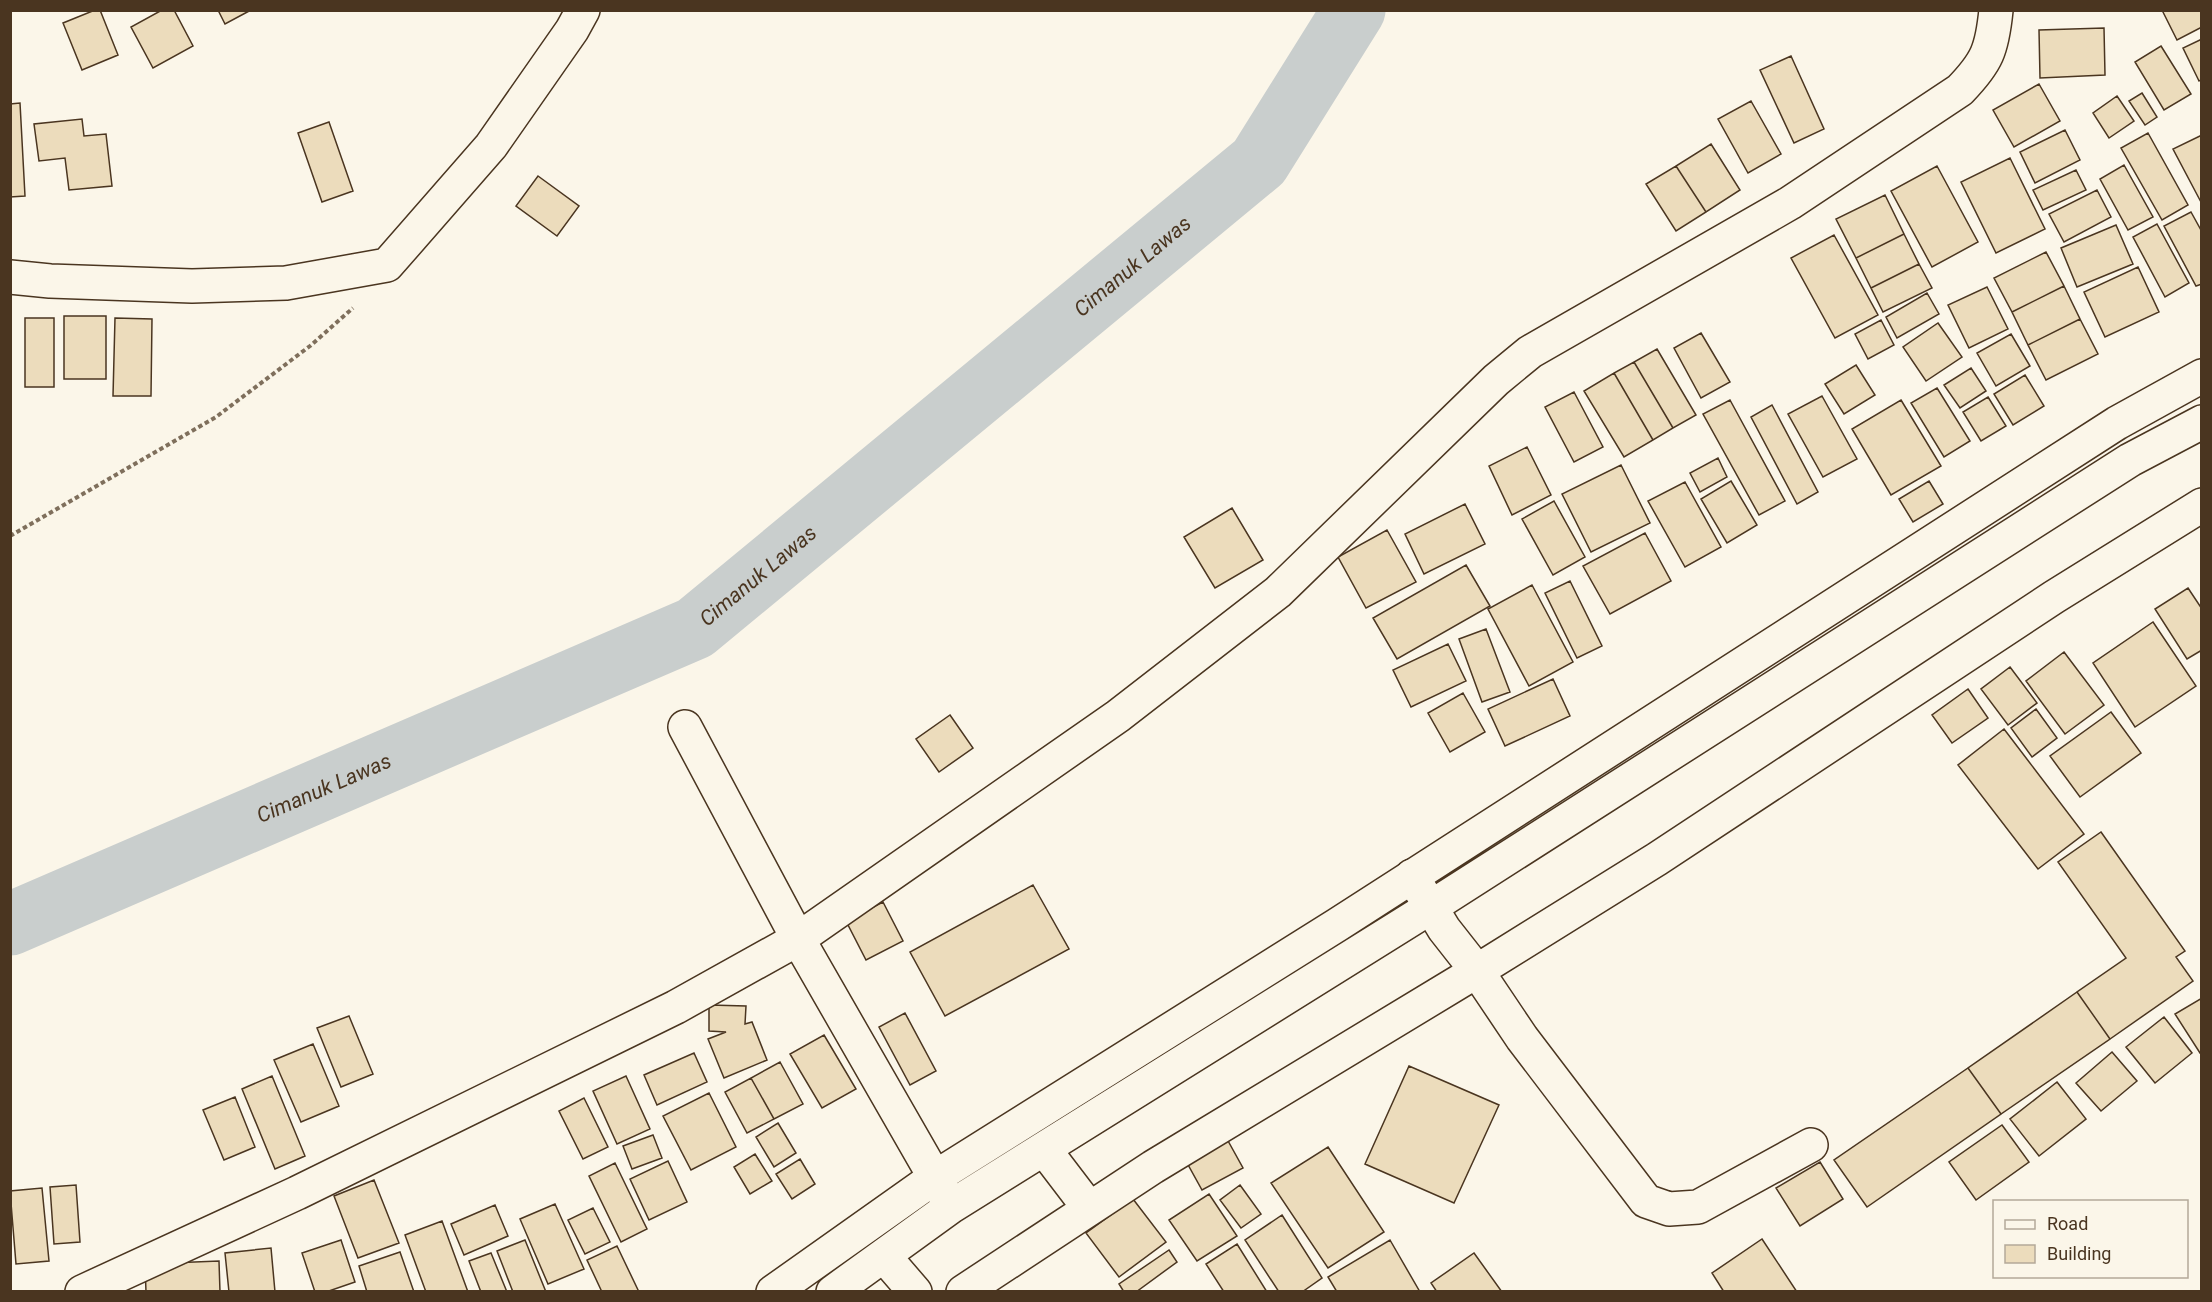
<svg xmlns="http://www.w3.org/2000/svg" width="2212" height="1302" font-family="Roboto,sans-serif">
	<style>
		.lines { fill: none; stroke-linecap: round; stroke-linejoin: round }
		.river { stroke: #c9cecd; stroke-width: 63 }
		.building { fill: #ecdcbc; stroke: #4a3520; stroke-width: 1.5 }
		.minor-casing { stroke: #4a3520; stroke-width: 36 }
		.major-casing { stroke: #4a3520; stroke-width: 36 }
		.path { stroke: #7f6f5c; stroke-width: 4; stroke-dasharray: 4.5 3; stroke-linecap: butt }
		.minor { stroke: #fbf6e9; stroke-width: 33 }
		.major { stroke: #fbf6e9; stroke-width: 33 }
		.labels { text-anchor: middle; stroke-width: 4.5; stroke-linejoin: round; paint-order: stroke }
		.water-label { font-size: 21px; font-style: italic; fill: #4a3520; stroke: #fbf6e9 }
	</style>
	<rect width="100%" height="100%" fill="#fbf6e9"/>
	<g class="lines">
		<path class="river" id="s1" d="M10,924L695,628L1259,162L1354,10"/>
	</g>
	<path class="building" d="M95,10H100L118,55L82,70L63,23Z
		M162,10H174L193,46L153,68L131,27Z
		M218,10H251L225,24Z
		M2162,10H2202V27L2177,40Z
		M2104,28L2105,75L2040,78L2039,30Z
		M2202,39V79L2199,81L2183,48Z
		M2161,46L2191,94L2164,110L2135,62Z
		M1791,56L1824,129L1794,143L1760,70Z
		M2039,84L2060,121L2014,147L1993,110Z
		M2142,93L2157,117L2145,125L2129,101Z
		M2117,96L2134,121L2109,138L2093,113Z
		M1751,101L1781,154L1748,173L1718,119Z
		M20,103L25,196L10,197V104Z
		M82,119L84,136L106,134L112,186L69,190L65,158L39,161L34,124Z
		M329,122L353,191L322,202L298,133Z
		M2065,130L2080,160L2035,183L2020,152Z
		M2148,133L2188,205L2162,220L2121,148Z
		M2202,135V204L2173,149Z
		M1711,144L1740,190L1706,212L1676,166Z
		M2010,158L2045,229L1996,253L1961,182Z
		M2124,165L2153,217L2128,230L2100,179Z
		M1676,166L1706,212L1676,231L1646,184Z
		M1937,166L1978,242L1932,267L1891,191Z
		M2076,170L2086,190L2043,210L2033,190Z
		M538,176L579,206L557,236L516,206Z
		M2097,190L2111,217L2064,242L2049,214Z
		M1885,195L1904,234L1856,258L1836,219Z
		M2191,212L2202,232V284L2196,286L2164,226Z
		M2157,224L2189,283L2165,297L2133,237Z
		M2116,225L2133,264L2077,287L2061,248Z
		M1904,234L1919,264L1871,288L1856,258Z
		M1834,235L1878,315L1835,338L1791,258Z
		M2046,252L2064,286L2012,312L1994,278Z
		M1919,264L1932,288L1883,312L1871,288Z
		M2138,267L2159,312L2105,337L2084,292Z
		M2064,286L2080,319L2028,345L2012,312Z
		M1987,287L2008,329L1969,348L1948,305Z
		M1927,293L1939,314L1897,338L1886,317Z
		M64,316H106V379H64Z
		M25,318H54V387H25Z
		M115,318L152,319L151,396H113Z
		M2080,319L2098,354L2046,380L2028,345Z
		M1881,320L1894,345L1868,359L1855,334Z
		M1938,323L1962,357L1926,381L1903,347Z
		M1701,333L1730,382L1701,398L1674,348Z
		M2011,334L2030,366L1996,386L1977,353Z
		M1657,349L1696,415L1673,428L1634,362Z
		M1634,362L1673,428L1653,440L1614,373Z
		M1856,365L1875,395L1844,414L1825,384Z
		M1971,368L1986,391L1960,408L1944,385Z
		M1614,373L1653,440L1624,457L1584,391Z
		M2025,375L2044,406L2013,425L1994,394Z
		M1937,388L1970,441L1944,457L1911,403Z
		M1574,392L1603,447L1574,462L1545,407Z
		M1822,396L1857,459L1823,477L1788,414Z
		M1988,397L2006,426L1981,441L1963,412Z
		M1730,400L1785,501L1759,515L1703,414Z
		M1901,400L1941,466L1891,495L1852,429Z
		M1772,405L1818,492L1797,504L1751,417Z
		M1527,447L1551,495L1512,515L1489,466Z
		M1718,458L1727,477L1700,492L1690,473Z
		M1621,465L1650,523L1591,552L1562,494Z
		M1731,481L1757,525L1727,543L1701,499Z
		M1929,481L1943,504L1913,522L1899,499Z
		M1685,482L1721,547L1685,567L1648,501Z
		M1554,501L1585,557L1553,575L1522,519Z
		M1465,504L1485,544L1424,574L1405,534Z
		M1232,508L1263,560L1215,588L1184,537Z
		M1387,530L1416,582L1366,608L1338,557Z
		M1645,533L1671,581L1610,614L1583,566Z
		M1466,565L1490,606L1397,659L1373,618Z
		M1570,581L1602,646L1577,658L1545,593Z
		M1532,585L1573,662L1529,686L1488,609Z
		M2188,588L2202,609V650L2187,659L2155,609Z
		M2153,622L2196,686L2135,727L2093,663Z
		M1486,629L1510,692L1482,702L1459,639Z
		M1448,644L1466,681L1411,707L1393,670Z
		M2064,652L2104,705L2065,734L2026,681Z
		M2010,667L2037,703L2008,725L1981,689Z
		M1553,679L1570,716L1505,746L1488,709Z
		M1968,689L1988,718L1952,743L1932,715Z
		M1463,693L1485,732L1450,752L1428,713Z
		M2036,709L2057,738L2032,757L2011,728Z
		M2111,712L2141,753L2080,797L2050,756Z
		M950,715L973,748L939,772L916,739Z
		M2004,729L2084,834L2038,869L1958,765Z
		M2101,832L2185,951L2176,957L2193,981L2110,1039L2077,992L2126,958L2058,862Z
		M1033,885L1069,949L945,1016L910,952Z
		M883,902L903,941L866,960L846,921Z
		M2077,992L2110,1039L2001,1114L1968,1068Z
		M2202,998V1052L2200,1053L2175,1014Z
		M709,1005L746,1006L745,1024L752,1022L767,1060L724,1078L708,1039L726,1032L709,1031Z
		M905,1013L936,1071L910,1085L879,1027Z
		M349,1016L373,1074L341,1087L317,1028Z
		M2164,1017L2192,1053L2155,1083L2126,1047Z
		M824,1035L856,1089L822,1108L790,1054Z
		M313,1044L339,1106L301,1122L274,1060Z
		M2112,1052L2137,1081L2101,1111L2076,1083Z
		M694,1053L707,1082L657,1105L644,1075Z
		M780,1062L803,1104L774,1119L751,1078Z
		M1409,1066L1499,1105L1454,1203L1365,1164Z
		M1968,1068L2001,1114L1867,1207L1834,1160Z
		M272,1076L305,1156L275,1169L242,1089Z
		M626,1076L650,1129L617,1144L593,1091Z
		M751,1078L774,1119L747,1133L725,1092Z
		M2057,1082L2086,1119L2039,1156L2010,1119Z
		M709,1093L736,1147L691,1170L663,1116Z
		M235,1097L255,1147L224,1160L203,1110Z
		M584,1098L608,1147L583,1159L559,1111Z
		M778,1123L796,1153L774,1167L756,1137Z
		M2002,1125L2029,1162L1976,1200L1949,1162Z
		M1222,1130L1243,1168L1202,1190L1181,1152Z
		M653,1135L662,1158L632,1169L623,1146Z
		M1328,1147L1384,1232L1328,1268L1271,1183Z
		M755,1154L772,1181L750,1194L734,1167Z
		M800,1159L815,1184L792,1199L776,1174Z
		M668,1161L687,1202L649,1220L630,1179Z
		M1820,1162L1843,1199L1800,1226L1776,1188Z
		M615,1163L647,1229L621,1242L589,1176Z
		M374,1180L399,1243L358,1258L334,1196Z
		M76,1185L80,1242L54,1244L50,1187Z
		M1240,1185L1261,1214L1241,1228L1220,1200Z
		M42,1188L49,1261L16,1264L10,1191Z
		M1209,1194L1237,1236L1197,1261L1169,1220Z
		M1133,1199L1166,1242L1119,1277L1086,1233Z
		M555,1204L584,1269L548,1284L520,1219Z
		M495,1205L508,1236L464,1255L451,1224Z
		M593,1208L610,1242L585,1254L568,1220Z
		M1282,1215L1322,1278L1302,1292H1279L1245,1240Z
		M442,1221L468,1292H426L405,1235Z
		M1762,1239L1797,1292H1724L1712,1273Z
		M341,1240L355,1282L326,1292H315L302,1253Z
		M525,1240L546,1292H513L497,1251Z
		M1390,1240L1420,1292H1337L1328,1277Z
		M1237,1244L1267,1292H1224L1206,1264Z
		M617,1246L639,1292H602L587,1260Z
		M271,1248L275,1292H229L225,1253Z
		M1169,1250L1177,1262L1136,1292H1124L1119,1284Z
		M400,1252L414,1292H367L359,1266Z
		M491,1253L507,1292H481L469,1261Z
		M1474,1253L1502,1292H1437L1431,1283Z
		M219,1261L220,1292H146L145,1264Z"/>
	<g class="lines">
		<g class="minor-casing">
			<path id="minor" d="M10,277L50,281L192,286L286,283L387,265L491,146L572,30L583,10
				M685,727L798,939L949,1202
				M1412,876L1444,929L1477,971L1522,1038L1646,1201L1669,1209L1698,1207L1811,1145
				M1044,1149L1089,1208
				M884,1256L915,1292
				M82,1292L297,1193L676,1007L798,939L1118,716L1278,592L1496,380L1530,352L1790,203L1960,90C1987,62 1992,50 1996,10
				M963,1292L1153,1167L1477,971L1657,859L2054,597L2202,505"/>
		</g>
		<g class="major-casing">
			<path id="major" d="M773,1292L934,1178L1337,925L2117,423L2202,376
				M833,1292L952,1206L1431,907L2130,460L2202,422"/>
		</g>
		<path class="path" d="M10,536L216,417L310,346L353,308"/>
		<use href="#minor" class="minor"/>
		<use href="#major" class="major"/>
	</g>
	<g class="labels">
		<g class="water-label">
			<text dy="7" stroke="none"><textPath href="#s1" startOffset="1314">Cimanuk Lawas</textPath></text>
			<text dy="7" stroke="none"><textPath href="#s1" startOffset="828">Cimanuk Lawas</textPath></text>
			<text dy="7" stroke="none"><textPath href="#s1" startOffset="342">Cimanuk Lawas</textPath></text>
		</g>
	</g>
	<rect width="2212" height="1302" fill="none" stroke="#4a3520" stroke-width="24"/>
	<rect x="1993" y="1200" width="195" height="78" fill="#fbf6e9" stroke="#b4a999" stroke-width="1.5"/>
	<rect x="2005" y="1220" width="30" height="9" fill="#fbf6e9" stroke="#b4a999" stroke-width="1.5"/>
	<text x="2047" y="1230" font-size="18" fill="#4a3520">Road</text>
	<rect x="2005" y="1245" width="30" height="18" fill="#ecdcbc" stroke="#b4a999" stroke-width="1.5"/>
	<text x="2047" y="1260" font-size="18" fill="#4a3520">Building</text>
</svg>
